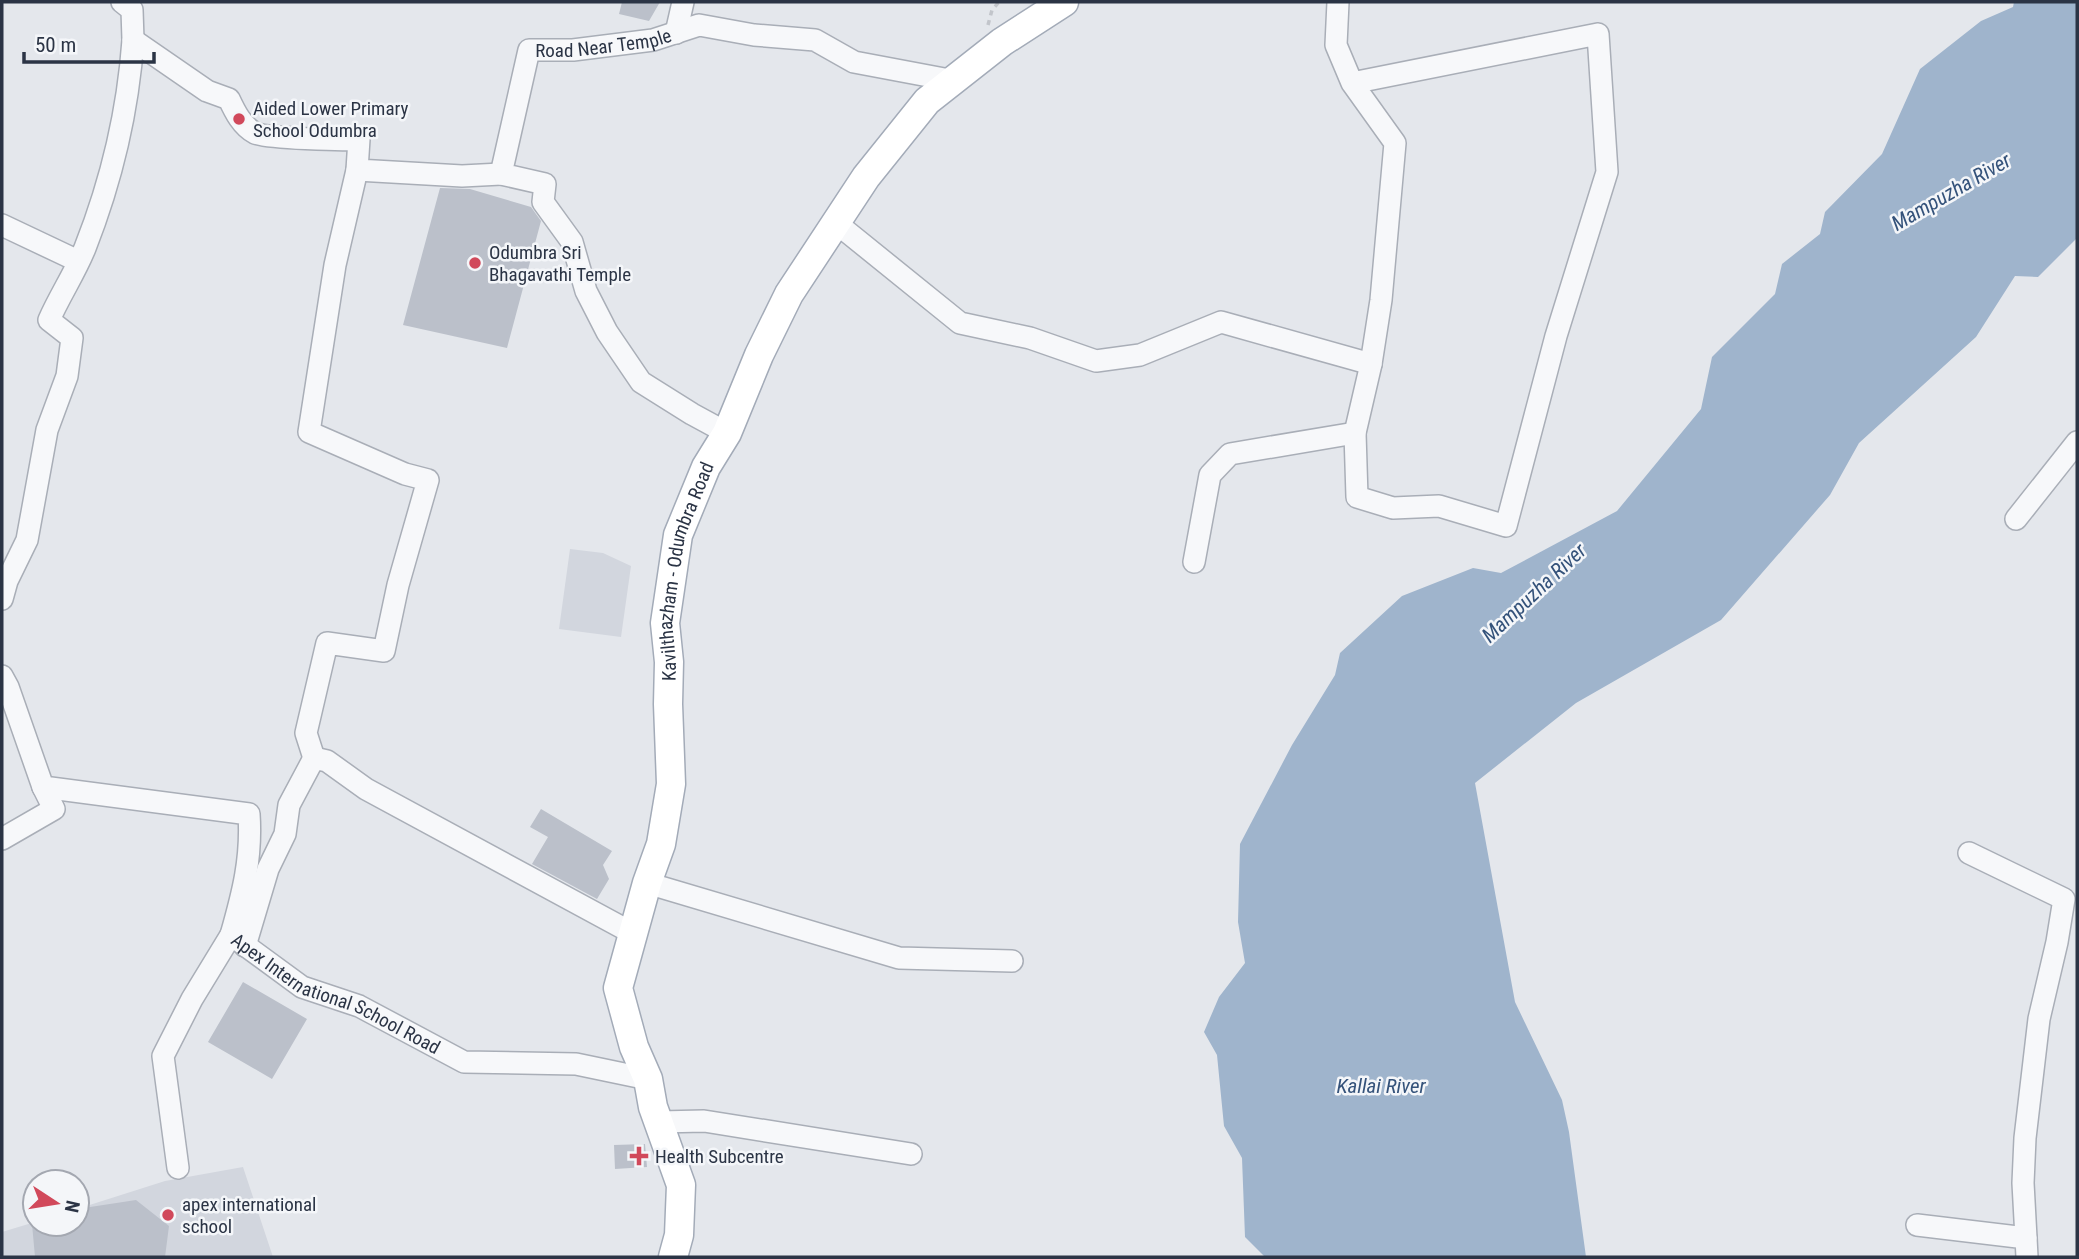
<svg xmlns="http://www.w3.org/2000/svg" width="2079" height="1259" font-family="'Roboto Condensed',sans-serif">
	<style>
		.built { fill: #d2d6de }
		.water { fill: #9fb4cc }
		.building { fill: #bbc0ca }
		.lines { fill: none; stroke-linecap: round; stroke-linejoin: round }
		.minor-casing { stroke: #a9aeb7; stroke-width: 24 }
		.major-casing { stroke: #a3abb8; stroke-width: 31 }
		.path { stroke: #c2c5cb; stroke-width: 3.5; stroke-dasharray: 5 5; stroke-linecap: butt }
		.minor { stroke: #f7f8fa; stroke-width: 21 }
		.major { stroke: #fff; stroke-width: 28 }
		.poi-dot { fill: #d1495b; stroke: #f4f6f9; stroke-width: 2.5 }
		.labels { text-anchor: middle; stroke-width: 5; stroke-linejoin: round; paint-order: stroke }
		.street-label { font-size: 19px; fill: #2b3445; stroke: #f4f6f9 }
		.poi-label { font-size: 19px; fill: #2b3445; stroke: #f4f6f9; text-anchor: start }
		.water-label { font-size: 21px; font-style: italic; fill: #34527a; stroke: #f4f6f9 }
	</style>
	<rect width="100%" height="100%" fill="#e4e7ec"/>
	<path class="built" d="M570,549L603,553L631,566L621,637L559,629Z
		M243,1167L273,1257H2V1232L35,1222V1224H77V1209L165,1181Z"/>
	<path class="water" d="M2014,2H2077V238L2038,277L2015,276L1976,337L1859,443L1830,495L1721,620L1576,703L1475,783L1515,1002L1562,1100L1569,1132L1586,1257H1265L1245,1237L1242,1158L1224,1126L1217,1055L1204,1032L1219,997L1245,963L1238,922L1240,844L1292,745L1335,675L1340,653L1402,596L1473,568L1501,573L1617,511L1701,409L1712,357L1775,294L1782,264L1820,234L1825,212L1882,154L1920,69L1981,21L2013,7Z"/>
	<path class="building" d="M622,2H660L649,21L619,14Z
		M440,188L470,189L531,207L541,221L507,348L403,325Z
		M541,809L612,851L603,865L609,879L597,899L532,864L548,837L530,827Z
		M243,982L307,1019L272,1079L208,1042Z
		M645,1144L647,1167L615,1169L614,1145Z
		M136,1200L169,1226L165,1257H35L32,1224H77V1209Z"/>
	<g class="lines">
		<g class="minor-casing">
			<g id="minor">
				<path d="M122,2L132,10L133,40"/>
				<path d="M1338,2L1336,45L1352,83L1395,143L1381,300L1371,364L1355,433L1357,497L1393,508L1439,506L1506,526L1556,336L1607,172L1598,34L1352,83"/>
				<path d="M676,33L683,2"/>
				<path d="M835,222L960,323L1030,338L1096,361L1140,355L1221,322L1371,364"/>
				<path d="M2,225L78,261"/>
				<path id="s1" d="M727,433L692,414L641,382L607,332L586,291L572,242L543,202L545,184L501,174L529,50H573L653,40L699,25L754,35L815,40L854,62L955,81"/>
				<path d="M2016,519L2077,442"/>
				<path d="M1194,562L1210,475L1230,454L1355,433"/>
				<path d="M2,599L7,581L27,540L47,430L67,376L72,338L49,320C60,295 75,273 85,248C111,182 128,111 133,40L207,91L229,99C235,112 242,126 255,133C265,138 346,141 359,139L357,170L462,176L501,174"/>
				<path d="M2,676L8,687L43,787L249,814C252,858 243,893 231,935"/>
				<path d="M314,758L306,733L327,643L384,651L398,585L428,480L405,474L309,432L335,265L357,170"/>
				<path d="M2,839L54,809L43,787"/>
				<path d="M1969,853L2064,899L2057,942L2039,1019L2025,1138L2023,1183L2026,1238"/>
				<path d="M647,883L899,958L1012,961"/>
				<path d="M245,946L268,869L285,834L289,805L314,758L327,761L366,789L634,934"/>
				<path d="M659,1122L704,1121L911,1154"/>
				<path id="s2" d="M178,1168L163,1056L192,999L231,935L302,987L359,1006L464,1062L576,1064L648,1079"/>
				<path d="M1917,1225L2026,1238L2027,1257"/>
			</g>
		</g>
		<g class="major-casing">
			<g id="major">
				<path id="s3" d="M673,1257L679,1235L681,1185L653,1107L648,1079L634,1047L618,988L647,883L661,844L671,784L668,704L669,662L665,623L678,535L706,467L727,433L759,355L789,294L866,177L927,101L1002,42L1064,2"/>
			</g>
		</g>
		<path class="path" d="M988,25L992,10L999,2"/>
		<use href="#minor" class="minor"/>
		<use href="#major" class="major"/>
	</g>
	<g class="poi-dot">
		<circle cx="239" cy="119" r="7"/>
		<circle cx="475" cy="263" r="7"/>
		<path d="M635.5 1145.5h7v7h7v7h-7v7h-7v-7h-7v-7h7z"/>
		<circle cx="168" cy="1215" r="7"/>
	</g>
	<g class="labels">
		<g class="street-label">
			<text dy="7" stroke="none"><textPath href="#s1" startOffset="572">Road Near Temple</textPath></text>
			<text dy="7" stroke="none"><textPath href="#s3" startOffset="707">Kavilthazham - Odumbra Road</textPath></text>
			<text dy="7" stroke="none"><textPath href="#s2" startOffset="373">Apex International School Road</textPath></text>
		</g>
		<g class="poi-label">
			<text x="253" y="115">Aided Lower Primary<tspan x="253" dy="22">School Odumbra</tspan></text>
			<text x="489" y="259">Odumbra Sri<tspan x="489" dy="22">Bhagavathi Temple</tspan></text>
			<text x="655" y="1163">Health Subcentre</text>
			<text x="182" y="1211">apex international<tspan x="182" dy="22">school</tspan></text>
		</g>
		<g class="water-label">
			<text transform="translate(1951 192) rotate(-30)" y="7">Mampuzha River</text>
			<text transform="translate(1534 593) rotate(-43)" y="7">Mampuzha River</text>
			<text x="1381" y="1093">Kallai River</text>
		</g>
	</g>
	<rect width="2079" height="1259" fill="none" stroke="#2b3445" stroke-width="7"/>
	<g transform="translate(56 1203) rotate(102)"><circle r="33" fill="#f4f6f9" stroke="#a4a8b1" stroke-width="2"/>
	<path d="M0-5L12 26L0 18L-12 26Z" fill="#d1495b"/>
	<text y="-10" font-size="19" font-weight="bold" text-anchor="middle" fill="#2b3445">N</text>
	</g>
	<path d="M24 52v10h130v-10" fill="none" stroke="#2b3445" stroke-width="3.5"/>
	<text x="35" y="52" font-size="21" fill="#2b3445" stroke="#f4f6f9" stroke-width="5" paint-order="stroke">50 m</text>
</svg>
